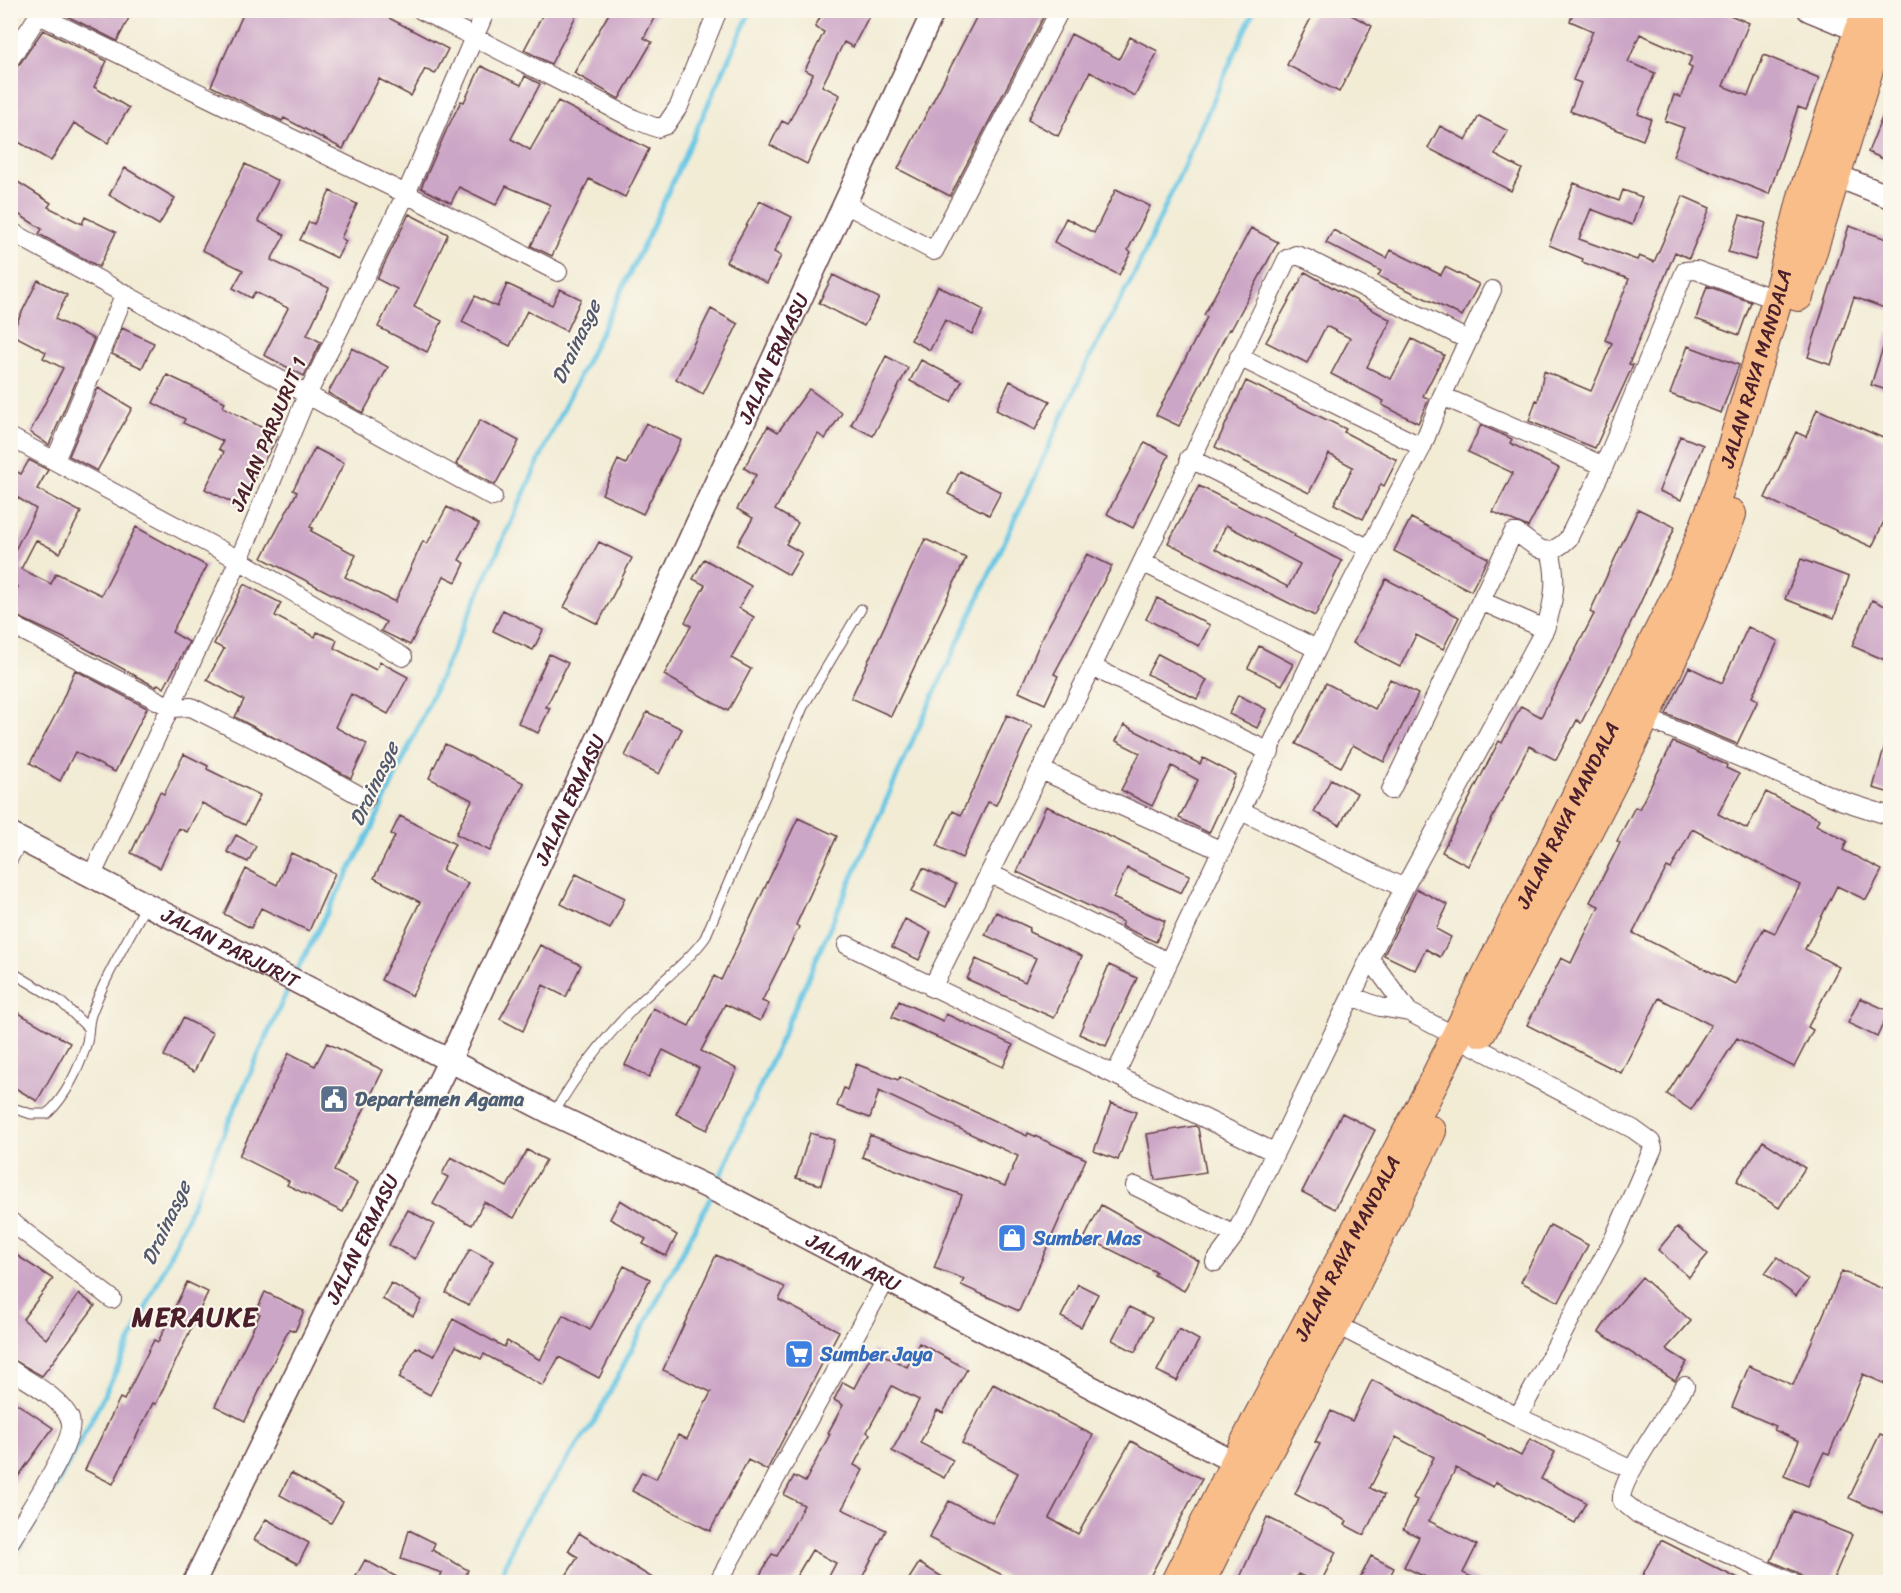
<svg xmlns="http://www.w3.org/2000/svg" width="1901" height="1593" font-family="Sriracha,sans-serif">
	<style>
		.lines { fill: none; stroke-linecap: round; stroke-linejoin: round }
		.stream { stroke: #65c6e4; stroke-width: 5 }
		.building { fill: #cca6c6; fill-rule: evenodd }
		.service-casing { stroke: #633e44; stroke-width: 11 }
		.minor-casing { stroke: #633e44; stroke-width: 20 }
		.tertiary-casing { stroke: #633e44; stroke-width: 25 }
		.trunk-casing { stroke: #633e44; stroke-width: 32 }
		.service { stroke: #fff; stroke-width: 9 }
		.minor { stroke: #fff; stroke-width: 18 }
		.tertiary { stroke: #fff; stroke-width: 22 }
		.trunk { stroke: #f8bd89; stroke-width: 30 }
		.labels { text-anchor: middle; stroke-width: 4.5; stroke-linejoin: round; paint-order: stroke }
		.street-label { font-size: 20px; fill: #4a1f2b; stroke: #fbf7ec }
		.service-label { font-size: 20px; font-weight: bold; fill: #4e5e75; stroke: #fbf7ec; text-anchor: start }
		.shop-label { font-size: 20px; font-weight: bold; fill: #366cbe; stroke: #fbf7ec; text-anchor: start }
		.water-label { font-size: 21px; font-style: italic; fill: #53596c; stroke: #fbf7ec }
		.district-label { font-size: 26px; font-weight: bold; letter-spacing: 1.5px; fill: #4a1f2b; stroke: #fbf7ec }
	</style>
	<rect width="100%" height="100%" fill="#fbf7ec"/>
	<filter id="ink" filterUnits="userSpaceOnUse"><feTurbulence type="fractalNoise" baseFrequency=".0167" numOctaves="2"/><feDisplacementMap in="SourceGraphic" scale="12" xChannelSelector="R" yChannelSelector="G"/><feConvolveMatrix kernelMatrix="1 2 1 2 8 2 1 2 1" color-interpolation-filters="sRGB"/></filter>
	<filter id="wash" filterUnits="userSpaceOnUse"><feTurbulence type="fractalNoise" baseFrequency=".008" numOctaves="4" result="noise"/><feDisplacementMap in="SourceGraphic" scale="24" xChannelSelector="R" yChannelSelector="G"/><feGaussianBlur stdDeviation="1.35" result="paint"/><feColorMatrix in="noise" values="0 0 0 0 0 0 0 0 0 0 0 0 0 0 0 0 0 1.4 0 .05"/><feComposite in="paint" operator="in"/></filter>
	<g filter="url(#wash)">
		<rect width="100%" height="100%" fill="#f2ecd5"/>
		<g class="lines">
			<path class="stream" d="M295,974L372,828L551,434L649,234L751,10
				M717,1184L911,744L1090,357L1137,269L1254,10
				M10,1563C125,1382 200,1179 290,985
				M499,1582L519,1529L594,1422L712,1195"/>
		</g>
		<g id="blocks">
			<path class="building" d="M73,10H133L117,41L69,17Z
				M245,10H374L448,49L435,74L425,69L411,96L379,79L343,149L284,118L282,121L211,86Z
				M545,10H579L551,64L524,50Z
				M611,10H658L644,38L652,42L619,99L574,73Z
				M824,10H858L869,16L853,47L844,42L822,86L840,95L807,164L770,145L782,121L788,124L813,74L805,70L824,32L815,27Z
				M980,10H1047L950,196L898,169Z
				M1315,10H1342L1372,26L1339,92L1287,65Z
				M1574,10H1695L1708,16L1710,10H1718L1749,23L1723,86L1748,96L1764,55L1819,78L1806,110L1798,107L1769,194L1673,156L1684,128L1665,121L1674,95L1681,97L1692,68L1688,66L1692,57L1640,34L1628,62L1655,73L1638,114L1651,119L1643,140L1570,111L1581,83L1573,80L1593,31L1570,21Z
				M43,30L107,61L94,87L129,108L108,143L74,123L51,161L10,137V70L19,65Z
				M1071,34L1119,59L1130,37L1158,51L1135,96L1090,72L1058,136L1028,120Z
				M481,66L521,85L525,76L540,84L511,139L530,150L558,101L649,149L625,197L589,179L552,256L531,246L551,205L506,186L496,205L459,187L451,203L421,188L447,129L461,101L464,102Z
				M1890,98V162L1868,152Z
				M1479,116L1508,131L1495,155L1522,169L1511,191L1428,148L1440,126L1466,140Z
				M245,164L278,181L258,221L285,235L271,260L329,288L307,335L321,342L304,376L264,355L288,308L255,292L251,298L233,288L243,270L202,250Z
				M125,168L175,198L159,225L109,195Z
				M10,177L51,203L48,207L82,224L85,217L116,232L99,267L39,234L42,229L10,209Z
				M1574,183L1619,201L1623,190L1642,197L1632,225L1591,209L1579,239L1637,260L1639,256L1654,262L1683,196L1710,208L1689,258L1675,252L1629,364L1633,365L1595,448L1529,421L1536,400L1538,401L1544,371L1591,391L1612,343L1605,340L1629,279L1582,262L1583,259L1549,245Z
				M1116,189L1150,206L1128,250L1131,252L1119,275L1054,242L1066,218L1094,233Z
				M330,191L357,204L341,238L346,241L337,258L300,240L309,222L314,224Z
				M760,201L792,217L774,252L781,256L767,283L726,262Z
				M409,214L448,234L414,307L442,321L427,352L378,327L397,289L377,279Z
				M1740,215L1766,223L1755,260L1728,252Z
				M1849,226L1890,240V310L1854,297L1831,365L1808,357Z
				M1251,228L1278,242L1231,330L1229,329L1179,426L1156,415L1207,317L1204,315Z
				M1333,230L1387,258L1391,250L1441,275L1445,267L1479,284L1462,316L1378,276L1381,271L1326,243Z
				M1305,272L1391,320L1367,367L1391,379L1412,339L1444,355L1423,396L1429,399L1418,423L1382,405L1384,401L1331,374L1350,338L1326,326L1307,363L1266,342Z
				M833,275L879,298L864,326L819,303Z
				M38,280L67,295L55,319L94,339L49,445L30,432L63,368L43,358L46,352L11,334Z
				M507,284L552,305L560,289L581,299L566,331L527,311L510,346L462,322L475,296L497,307Z
				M938,286L984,310L972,334L945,320L930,350L911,340Z
				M1707,286L1751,302L1739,335L1696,319Z
				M711,309L738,324L703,394L676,379Z
				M122,328L154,343L142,368L112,354Z
				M1888,332L1890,333V391L1871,385Z
				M1688,346L1739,365L1721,413L1670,394Z
				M352,348L388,367L363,413L328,393Z
				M886,356L908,368L873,436L851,425Z
				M921,360L962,381L951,402L910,381Z
				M167,375L225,402L223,407L278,436L239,506L205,489L224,452L219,449L223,441L183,423L185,419L153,403Z
				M1010,381L1050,401L1035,430L996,410Z
				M1246,381L1346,429L1344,432L1397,460L1384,486L1381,484L1363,519L1334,504L1353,467L1329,454L1309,493L1215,447Z
				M98,388L132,408L97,471L69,456Z
				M809,389L842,413L825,439L818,434L775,510L798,523L786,544L802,553L789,575L737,545L753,518L737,509L756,475L744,468L768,426L778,432Z
				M1817,409L1890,441V508L1872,547L1765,498L1796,432L1806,437Z
				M480,420L519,441L495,485L456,464Z
				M646,423L681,440L643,514L602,494L618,460L626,464Z
				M1481,425L1512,439L1510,443L1559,468L1528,527L1493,512L1513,473L1468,452Z
				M1680,436L1703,445L1681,500L1659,491Z
				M1145,442L1169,455L1133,528L1107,514Z
				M315,448L344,463L310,527L313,528L311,531L356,555L345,577L395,602L423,541L427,544L447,507L479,524L459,560L465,563L456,582L444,576L410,645L381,631L386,622L262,558L297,492L293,490Z
				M29,460L48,470L37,489L81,512L60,553L36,540L21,569L51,584L56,573L101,595L136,527L207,566L172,632L189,642L164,688L158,684L156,687L83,647L10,613V602L18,587L13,585L10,589V547L15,550L36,509L10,493V468L21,474Z
				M960,471L1001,492L989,515L948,494Z
				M1199,486L1295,534L1294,536L1342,561L1315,616L1168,543ZM1226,525L1300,564L1288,587L1215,549Z
				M1638,509L1675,527L1620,647L1581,723L1577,720L1556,760L1529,746L1468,866L1442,852L1499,741L1502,743L1521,706L1541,717L1594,614L1590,612Z
				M1411,518L1488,558L1471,591L1394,551Z
				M925,539L966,558L891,716L851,698Z
				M599,542L632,558L598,624L564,607Z
				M1087,554L1112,566L1054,674L1058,676L1045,704L1019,692L1041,640Z
				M704,559L751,586L739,608L754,617L731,658L751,669L728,711L664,675L691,626L685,622L705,585L693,579Z
				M1801,559L1849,577L1834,618L1785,599Z
				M1386,579L1459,617L1443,649L1416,635L1400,667L1353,643Z
				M244,584L281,603L275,616L315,637L317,632L337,640L334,648L376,670L380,662L408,677L388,714L351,694L335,727L367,744L351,778L235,717L244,700L207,680L224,649L214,644Z
				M1157,598L1210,625L1199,646L1146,619Z
				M1872,600L1890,608V662L1852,646Z
				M503,610L543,630L533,650L493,631Z
				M1748,627L1778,641L1752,697L1758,700L1737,744L1666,714L1689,667L1722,683Z
				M1259,646L1293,664L1282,685L1248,668Z
				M549,654L568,663L546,707L550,708L538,733L518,723Z
				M1158,654L1207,680L1197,699L1147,674Z
				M75,670L147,708L115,772L75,752L60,781L30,763L58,710Z
				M1390,679L1418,694L1384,762L1353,745L1341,767L1296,744L1326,683L1375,709Z
				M1238,695L1266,709L1257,728L1229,714Z
				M647,712L682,729L659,774L625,756Z
				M1007,715L1032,726L996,805L988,802L962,858L937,846L953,811L961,815Z
				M1124,725L1200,764L1203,758L1236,775L1209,833L1179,818L1198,780L1172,766L1152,806L1121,790L1140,753L1116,741Z
				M1886,741L1890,742V793L1873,788Z
				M1673,742L1727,765L1726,768L1739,774L1718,814L1747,829L1766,792L1819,819L1816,825L1847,841L1843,850L1882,870L1866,900L1837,886L1805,949L1839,967L1808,1027L1813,1030L1794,1067L1737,1038L1691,1110L1667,1094L1711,1025L1659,998L1621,1073L1527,1025L1561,958L1571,963L1599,906L1590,902L1620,843L1617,841L1635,807L1639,809ZM1692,829L1800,885L1775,933L1764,928L1735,984L1633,933L1667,867L1671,869Z
				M445,744L524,783L490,851L456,834L472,800L429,778Z
				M184,754L208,766L207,769L260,795L245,825L202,803L187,832L179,828L160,868L131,853L160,792L164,794Z
				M1331,779L1357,793L1340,825L1314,812Z
				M1046,806L1190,875L1181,893L1127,868L1113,898L1165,921L1156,942L1121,926L1123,922L1017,872Z
				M400,816L455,844L442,870L468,883L412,996L381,980L420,902L374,878L395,836L391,834Z
				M798,818L837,836L796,925L799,927L762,1001L769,1004L760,1021L725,1004L701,1051L737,1069L707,1130L676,1114L699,1068L663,1050L649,1077L625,1065L653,1008L689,1026L714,976L721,980Z
				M236,835L256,846L248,862L227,852Z
				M291,853L335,873L309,931L261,908L251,928L224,914L246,869L277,885Z
				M923,868L956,884L946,907L912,891Z
				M576,874L625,898L610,929L561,904Z
				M1417,889L1448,905L1436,929L1451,937L1440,957L1426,949L1415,970L1384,955Z
				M996,912L1030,928L1029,932L1082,956L1054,1018L967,979L976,959L1025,982L1036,958L985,935Z
				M905,919L931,932L919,960L892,947Z
				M540,945L581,965L566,997L543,985L523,1031L500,1019Z
				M1109,965L1137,978L1106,1046L1079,1034Z
				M1860,998L1889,1011L1877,1037L1848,1023Z
				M899,1001L943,1021L946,1014L1013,1045L1003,1067L892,1017Z
				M10,1008L70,1043L37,1101L10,1085Z
				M183,1018L213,1033L194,1072L164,1056Z
				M327,1043L383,1070L334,1171L357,1183L343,1212L287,1185L289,1181L239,1156L289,1053L315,1066Z
				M856,1064L898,1080L900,1077L1027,1136L1028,1133L1086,1159L1019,1311L961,1285L964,1279L934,1268L962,1195L862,1157L870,1135L1005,1186L1018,1156L879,1091L870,1118L837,1106L844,1088L847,1090Z
				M1111,1103L1136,1112L1118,1160L1094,1151Z
				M1342,1113L1375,1130L1335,1209L1302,1192Z
				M1195,1126L1198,1128L1206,1172L1155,1180L1147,1134Z
				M810,1133L834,1140L821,1185L796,1178Z
				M1763,1141L1805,1168L1779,1208L1737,1181Z
				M527,1150L546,1160L514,1218L484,1202L472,1225L433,1204L448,1177L442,1174L451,1157L507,1187Z
				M620,1200L677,1235L666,1256L643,1244L646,1239L610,1219Z
				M1101,1205L1199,1261L1184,1291L1154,1275L1156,1272L1085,1237Z
				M408,1210L434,1224L415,1259L389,1245Z
				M1550,1225L1588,1245L1559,1302L1521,1282Z
				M1677,1227L1708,1254L1689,1277L1658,1250Z
				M470,1249L493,1261L469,1305L446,1293Z
				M10,1251L53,1279L23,1319L46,1339L79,1294L95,1306L42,1376L10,1358Z
				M716,1255L785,1287L779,1300L839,1331L767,1470L748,1460L710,1531L632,1491L642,1472L656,1479L678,1435L687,1439L711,1392L663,1370Z
				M1777,1257L1808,1280L1796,1296L1765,1273Z
				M624,1266L650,1279L599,1378L559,1357L543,1386L484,1354L481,1359L456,1346L430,1395L399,1378L416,1347L434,1356L453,1319L504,1347L507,1341L540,1360L563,1315L590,1330Z
				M1842,1271L1890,1292V1386L1863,1374L1829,1454L1824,1452L1808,1486L1784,1476L1799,1441L1774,1430L1776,1426L1732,1407L1749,1366L1793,1385Z
				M1642,1277L1691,1321L1666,1349L1687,1362L1675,1381L1599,1332L1613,1311Z
				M187,1282L208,1292L156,1404L153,1403L113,1484L85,1470L120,1398L124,1400L154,1340L158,1342Z
				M391,1283L422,1300L413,1316L382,1299Z
				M1078,1284L1098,1294L1081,1327L1061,1317Z
				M265,1292L304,1311L295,1331L289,1329L245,1421L215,1406L260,1314L256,1312Z
				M1129,1307L1152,1318L1135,1352L1112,1340Z
				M1179,1329L1199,1340L1177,1381L1157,1371Z
				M919,1343L967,1369L943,1413L937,1410L920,1443L953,1460L944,1478L892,1451L919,1400L892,1386L867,1432L870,1434L854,1465L863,1470L842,1509L886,1530L860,1582H826L836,1563L812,1550L793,1582H756L772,1554L777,1556L804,1505L784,1495L794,1476L805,1482L830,1434L828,1433L843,1405L834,1400L843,1382L854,1388L874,1350L907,1367Z
				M1372,1380L1521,1456L1530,1439L1555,1452L1541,1479L1586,1502L1575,1523L1496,1482L1493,1487L1456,1468L1429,1521L1477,1545L1463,1573L1482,1582H1436L1404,1567L1419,1537L1403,1529L1417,1500L1413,1498L1434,1457L1396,1437L1370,1488L1384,1495L1364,1535L1345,1525L1347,1521L1295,1494L1320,1444L1315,1442L1331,1411L1352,1421Z
				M993,1384L1093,1435L1049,1518L1078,1534L1131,1441L1202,1479L1147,1582H1016L929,1538L949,1501L992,1523L1018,1473L962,1443Z
				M10,1399L53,1428L10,1488Z
				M1880,1434L1890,1438V1516L1849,1498Z
				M291,1473L343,1502L331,1523L280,1495Z
				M1793,1511L1852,1535L1832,1582H1808L1796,1572L1771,1561Z
				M1267,1517L1336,1552L1321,1582H1315L1298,1574L1294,1582H1238Z
				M266,1519L309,1543L298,1564L254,1540Z
				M409,1530L435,1543L432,1550L468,1570L463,1582H438L442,1573L401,1559Z
				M579,1533L659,1582H562L578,1557L568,1551Z
				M1661,1540L1744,1582H1639Z
				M1371,1556L1394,1568L1387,1582H1358Z
				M365,1560L406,1582H367L356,1576Z
				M919,1563L951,1582H907Z"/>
		</g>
	</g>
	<g filter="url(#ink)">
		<use href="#blocks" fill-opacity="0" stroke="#633e44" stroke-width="1.5"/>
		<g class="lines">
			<g class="service-casing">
				<path id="service" d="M10,865L23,841
					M10,971L60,1001L88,1028
					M10,1107L31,1114H47C66,1097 80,1067 87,1042C89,1033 88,1024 91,1015C105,976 128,940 147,903
					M554,1113C576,1075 601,1042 632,1010C656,985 684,966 705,938L803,707L861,609"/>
			</g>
			<g class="minor-casing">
				<path id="minor" d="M421,10L634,119L657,128L666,125L679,106L718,10
					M39,15L406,194L558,272
					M10,59L42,10
					M845,204L934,251L1060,10
					M10,231L493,497
					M1239,357L1422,447
					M1442,396L1604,466
					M10,437L239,560L403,657
					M1189,458L1370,549
					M55,461L125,293
					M1142,562L1317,649
					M10,624L172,708L191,707L296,760L366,799
					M1545,629C1554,603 1558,578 1550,551
					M1092,667L1270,752
					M1646,718L1843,801L1890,816
					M1041,770L1222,851
					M1391,790L1513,533H1517C1537,547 1546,561 1568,539L1604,466L1685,271L1696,270L1777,300
					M1241,811L1404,888
					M991,874L1168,962
					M92,875L239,560L308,393L406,194L486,10
					M847,945L1274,1152
					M1370,959L1409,1012L1633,1129L1651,1142L1653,1148L1614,1238L1518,1417
					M932,988L1092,667L1287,259L1296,255L1307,259L1468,340
					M1351,996L1380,1007L1409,1012
					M1115,1075L1317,649L1422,447L1442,396L1492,290
					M1135,1186L1235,1235
					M10,1221L112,1299
					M1215,1262L1235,1235L1404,888L1545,629L1481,601
					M1335,1324L1518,1417L1632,1470
					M10,1369C29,1382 60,1397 70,1419C78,1440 23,1520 10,1542
					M1685,1386C1673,1406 1617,1483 1622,1501L1638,1514L1791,1582
					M718,1582L887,1278"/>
			</g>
			<g class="tertiary-casing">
				<g id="tertiary">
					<path d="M1809,10L1872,36"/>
					<path d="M1835,175L1890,197"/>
					<path id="s1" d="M10,834L553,1114L735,1200L1249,1470"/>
					<path id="s2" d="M194,1582L449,1061L934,10"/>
				</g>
			</g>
			<g class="trunk-casing">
				<g id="trunk">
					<path d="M1798,296L1870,63L1889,10"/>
					<path d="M1481,1032C1570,862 1666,695 1731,514"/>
					<path id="s3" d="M1176,1582L1258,1418L1423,1103L1683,584L1721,484L1777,300L1804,193L1859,31L1869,10"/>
					<path d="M1200,1582L1234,1514L1337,1321L1431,1131"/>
				</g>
			</g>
			<use href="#service" class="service"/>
			<use href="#minor" class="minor"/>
			<use href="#tertiary" class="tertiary"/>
			<use href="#trunk" class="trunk"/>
		</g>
	</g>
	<defs>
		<g id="civic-square" transform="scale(1.5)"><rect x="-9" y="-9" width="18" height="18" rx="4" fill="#5c6f8a" stroke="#fbf7ec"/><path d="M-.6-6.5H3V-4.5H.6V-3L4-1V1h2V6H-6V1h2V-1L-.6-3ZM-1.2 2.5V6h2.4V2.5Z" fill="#fff"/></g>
		<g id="shop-square" transform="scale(1.5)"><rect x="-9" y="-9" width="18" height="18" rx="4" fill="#3f7fe0" stroke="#fbf7ec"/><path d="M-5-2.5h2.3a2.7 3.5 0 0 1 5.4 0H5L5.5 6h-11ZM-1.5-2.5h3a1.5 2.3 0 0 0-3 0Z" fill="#fff"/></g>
		<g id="supermarket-square" transform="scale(1.5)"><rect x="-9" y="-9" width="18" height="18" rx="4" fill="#3f7fe0" stroke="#fbf7ec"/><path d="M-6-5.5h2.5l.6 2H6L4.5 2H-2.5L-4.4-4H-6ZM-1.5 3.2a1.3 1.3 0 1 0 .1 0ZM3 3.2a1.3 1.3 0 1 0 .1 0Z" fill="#fff"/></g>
	</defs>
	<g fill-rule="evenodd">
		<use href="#civic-square" x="334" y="1099"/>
		<use href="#shop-square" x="1012" y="1238"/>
		<use href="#supermarket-square" x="799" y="1354"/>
	</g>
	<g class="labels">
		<g class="street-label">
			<text dy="7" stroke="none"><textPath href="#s2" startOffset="1354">JALAN ERMASU</textPath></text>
			<text dy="7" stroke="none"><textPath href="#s3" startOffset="1347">JALAN RAYA MANDALA</textPath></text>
			<text transform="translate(268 434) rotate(-67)" y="7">JALAN PARJURIT 1</text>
			<text dy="7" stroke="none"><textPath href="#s2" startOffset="868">JALAN ERMASU</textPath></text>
			<text dy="7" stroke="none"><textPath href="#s3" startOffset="861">JALAN RAYA MANDALA</textPath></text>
			<text dy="7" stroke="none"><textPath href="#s1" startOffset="248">JALAN PARJURIT</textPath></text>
			<text dy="7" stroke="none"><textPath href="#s2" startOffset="382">JALAN ERMASU</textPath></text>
			<text dy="7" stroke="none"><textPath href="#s3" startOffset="375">JALAN RAYA MANDALA</textPath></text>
			<text dy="7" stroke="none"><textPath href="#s1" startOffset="946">JALAN ARU</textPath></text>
		</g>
		<g class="service-label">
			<text x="355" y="1106">Departemen Agama</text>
		</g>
		<g class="shop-label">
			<text x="1033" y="1245">Sumber Mas</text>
			<text x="820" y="1361">Sumber Jaya</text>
		</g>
		<g class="water-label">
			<text transform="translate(576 342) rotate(-65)" y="7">Drainasge</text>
			<text transform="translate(374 784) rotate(-65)" y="7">Drainasge</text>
			<text transform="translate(166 1223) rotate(-65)" y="7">Drainasge</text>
		</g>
		<g class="district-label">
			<text x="195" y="1326">MERAUKE</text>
		</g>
	</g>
	<rect width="1901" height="1593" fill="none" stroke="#fbf7ec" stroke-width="36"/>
</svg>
